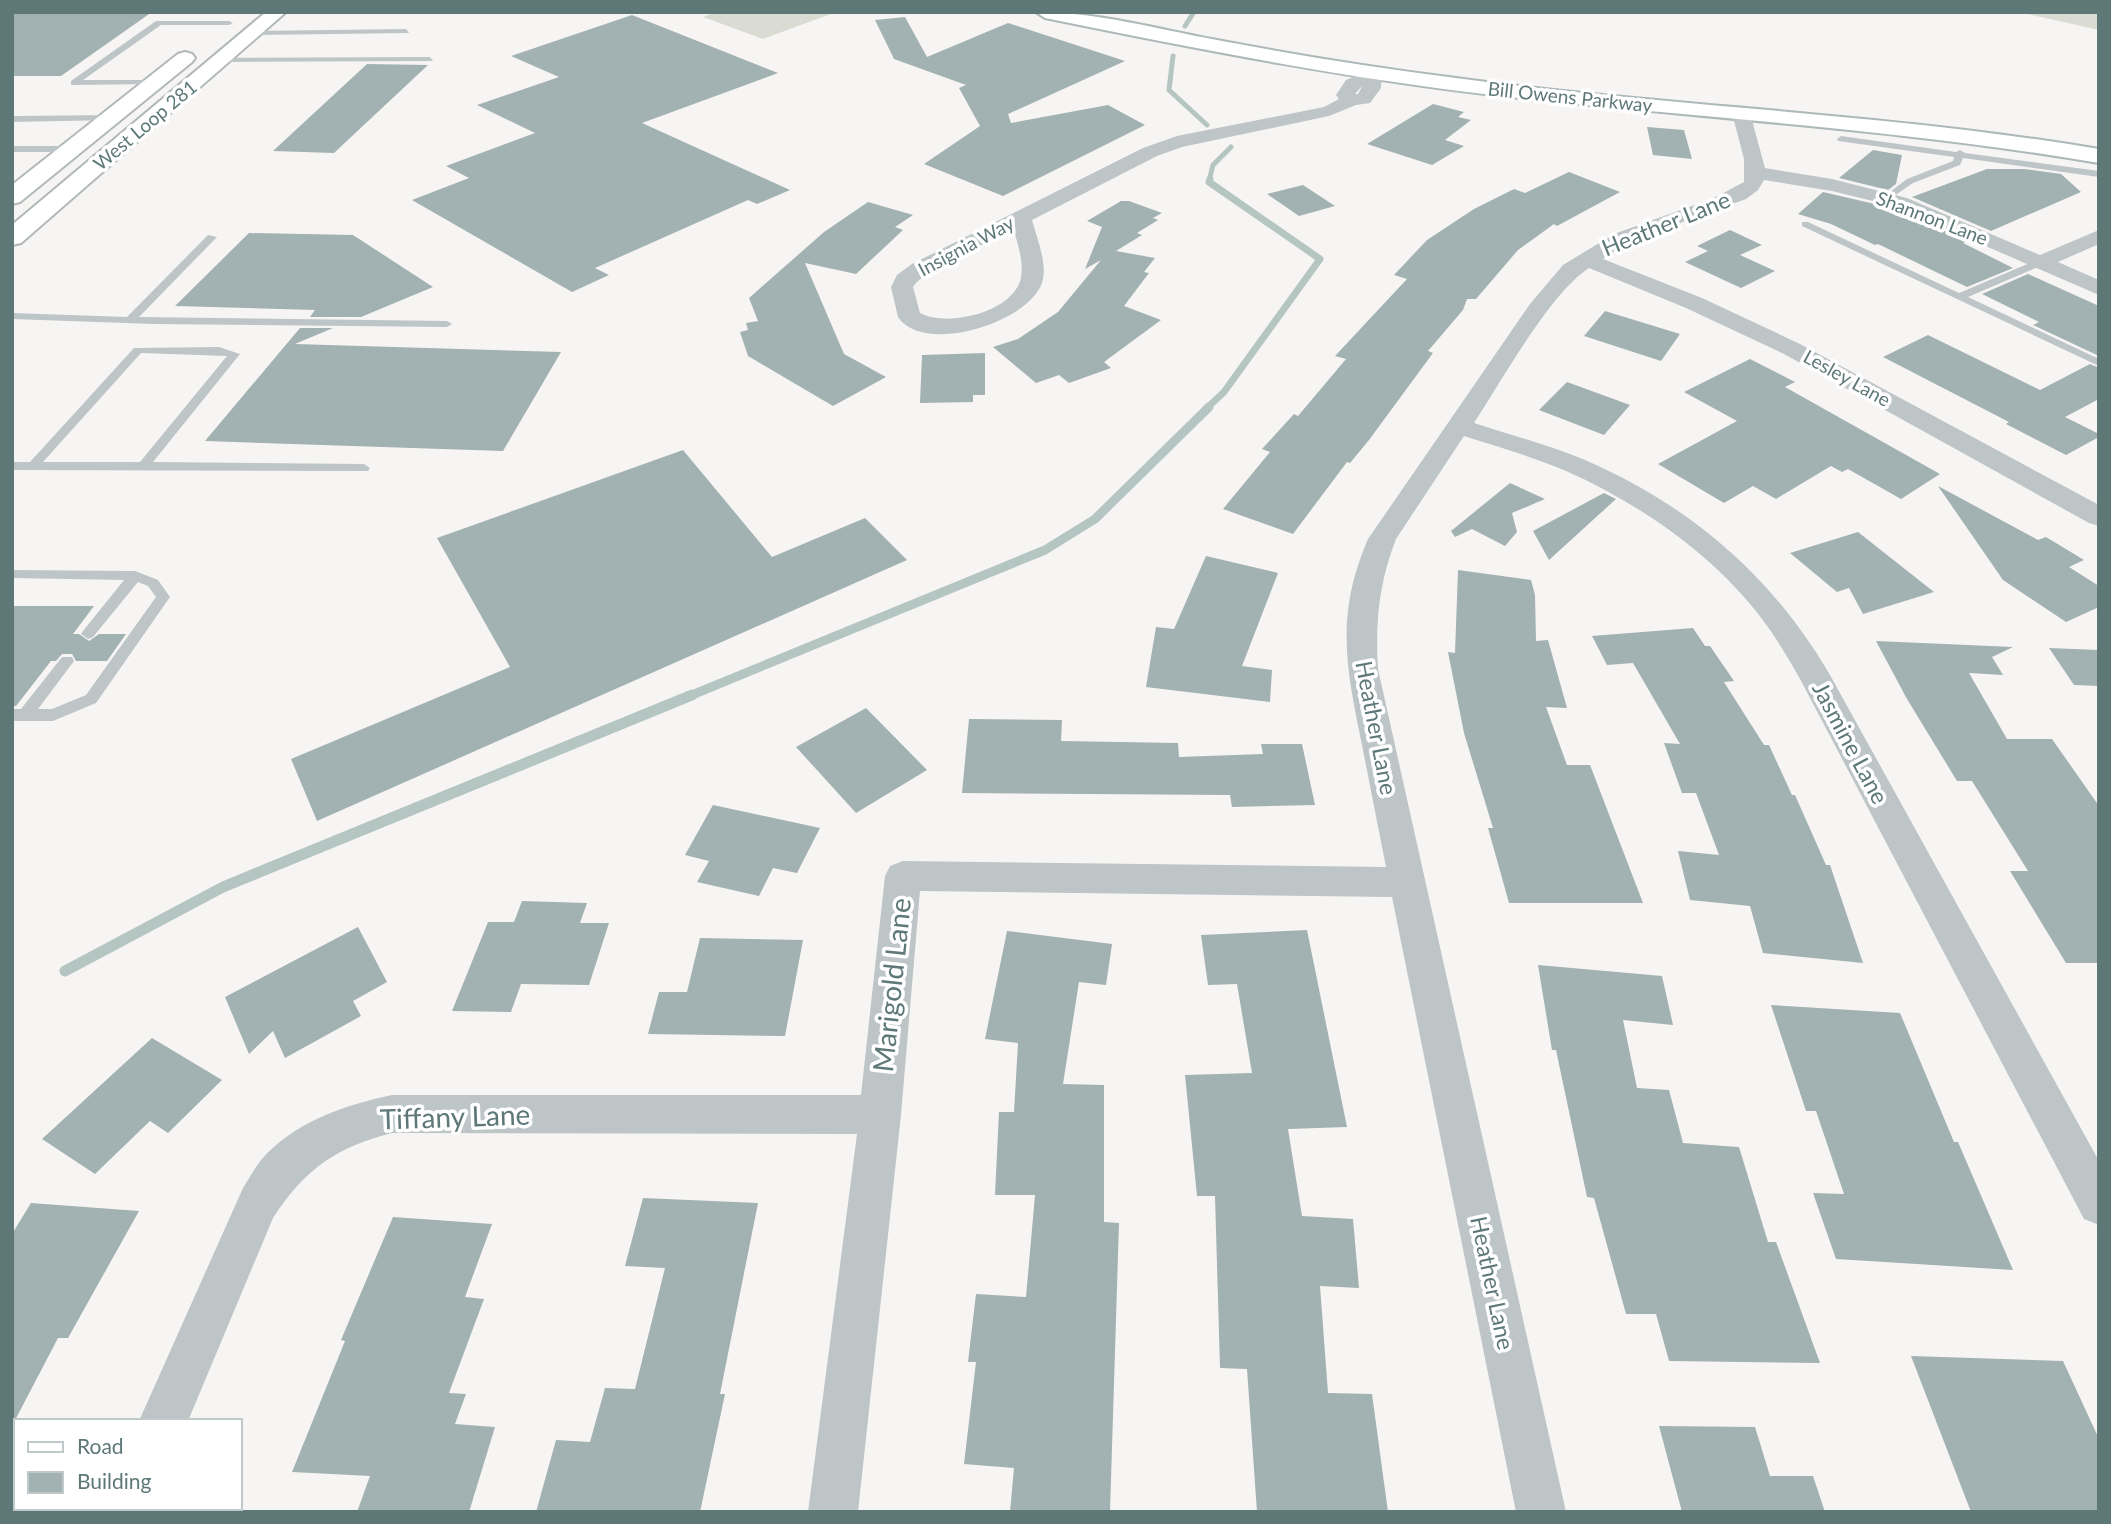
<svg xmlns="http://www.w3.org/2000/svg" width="2111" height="1524" font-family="Lato,sans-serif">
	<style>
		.green { fill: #dadbd2 }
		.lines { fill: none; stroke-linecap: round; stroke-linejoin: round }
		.stream-far3 { stroke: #b4c5c2; stroke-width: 5 }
		.stream-far2 { stroke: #b4c5c2; stroke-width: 7 }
		.stream-far1 { stroke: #b4c5c2; stroke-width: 9 }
		.stream { stroke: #b4c5c2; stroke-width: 11 }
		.building { fill: #a2b1b1 }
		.secondary-casing { stroke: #adb8b9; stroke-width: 4 }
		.highway-casing { stroke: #b1b8b9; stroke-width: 4 }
		.lane { fill: #bdc5c6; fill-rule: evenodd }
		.street { fill: #bdc5c6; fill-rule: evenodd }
		.secondary { fill: #fff; fill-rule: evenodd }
		.highway { fill: #fff; fill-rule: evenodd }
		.labels { text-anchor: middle; stroke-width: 7; stroke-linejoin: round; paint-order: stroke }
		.far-street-label { font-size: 19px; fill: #5e7878; stroke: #fff }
		.street-label { font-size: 23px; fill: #5e7878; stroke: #fff }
		.near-street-label { font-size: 28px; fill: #5e7878; stroke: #fff }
	</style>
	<rect width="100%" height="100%" fill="#f7f5f3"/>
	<path class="green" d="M716,12H836L763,39L703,17Z
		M2018,12H2099V30Z"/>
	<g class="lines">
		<path class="stream-far3" d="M1185,26L1194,12
			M1173,56L1169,90L1207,125
			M1209,181L1213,165L1231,147"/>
		<path class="stream-far2" d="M1207,408L1224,392L1320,259L1209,182L1210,179"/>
		<path class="stream-far1" d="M687,697L1045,550L1095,519L1209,407"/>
		<path class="stream" d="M65,971L223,887L692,695"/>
	</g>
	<path class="building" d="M12,12H152L61,76H12Z
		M632,15L778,73L642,123L790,190L757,204L748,200L595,268L609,275L572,292L412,200L469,178L446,166L535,133L477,105L559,77L511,56Z
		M905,17L927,57L1008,23L1125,61L1008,114L1011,123L1108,105L1145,125L1003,196L924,164L980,126L959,88L966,85L894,59L875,20Z
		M367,64L428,65L334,153L273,151Z
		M1433,104L1464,112L1458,117L1471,120L1445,140L1464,146L1432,165L1367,144Z
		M1647,127L1684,130L1692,159L1653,155Z
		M1873,150L1902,155L1896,184L1888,190L1839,178Z
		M1987,169H2024L2061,174L2081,192L1991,231L1912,197Z
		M1569,172L1620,192L1557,226L1554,224L1518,250L1476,299H1467L1463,310L1428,351L1433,353L1369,440L1350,463L1347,462L1293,534L1223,509L1270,452L1262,449L1294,414L1298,416L1346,359L1335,356L1407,279L1394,275L1427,240L1474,209L1514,189L1525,193Z
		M1303,185L1335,206L1299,216L1267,194Z
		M1823,192L1892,208L1968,241L1963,243L2013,268L1967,287L1878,244L1875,245L1831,224L1798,214Z
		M1121,201H1129L1162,213L1153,218L1158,220L1137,233L1142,235L1116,251L1155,258L1144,272L1149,273L1124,306L1161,320L1104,362L1111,368L1069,383L1059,375L1036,383L993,347L1018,339L1058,312L1101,260L1085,269L1102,227L1087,221Z
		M868,202L913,215L895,227L903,230L856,274L805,263L844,354L886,377L833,406L748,356L740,332L748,330L746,323L758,321L749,298L824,232Z
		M1730,230L1762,245L1740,255L1775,271L1741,288L1685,262L1708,251L1697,246Z
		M249,233L353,235L433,287L361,317H310L315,310L175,306Z
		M2028,274L2099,306V356L2033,325L2039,322L1982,294Z
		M1605,311L1680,334L1661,361L1584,336Z
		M300,328H333L295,344L561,352L503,451L205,441Z
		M1928,335L2040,390L2090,364L2099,368V399L2065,417L2099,434V437L2066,455L2006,424L2009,422L1883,357Z
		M985,353V395H973V402L920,403L922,355Z
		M1750,359L1795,382L1785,387L1940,474L1901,499L1848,469L1842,472L1831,466L1776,499L1753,486L1724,503L1658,464L1737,421L1684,392Z
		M1567,382L1630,405L1604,435L1539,410Z
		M683,450L772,557L865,518L907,560L317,821L291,759L510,667L437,538Z
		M1510,483L1545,499L1512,513L1517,532L1505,546L1472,529L1455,537L1451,531Z
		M1938,486L2038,540L2046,537L2084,560L2069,567L2099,586V607L2066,622L2003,580Z
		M1604,493L1616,499L1549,560L1533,531Z
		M1858,532L1934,592L1863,614L1849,588L1837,592L1790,553Z
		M1206,556L1278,573L1242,666L1272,670L1270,702L1146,687L1156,627L1174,629Z
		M1458,570L1531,580L1535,595L1536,641L1548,640L1567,708L1546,707L1567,765H1590L1643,903H1509L1488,828H1493L1464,733L1448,652L1455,653Z
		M12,606H94L73,634H79L89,641L99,634H126L107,661H76L72,654H62L56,661H51L16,706H12Z
		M1693,628L1705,646H1710L1734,681L1724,682L1764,745H1769L1792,795H1795L1826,865H1830L1863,963L1763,953L1750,906L1690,900L1678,851L1719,855L1696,793H1682L1664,743L1680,744L1633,663L1607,665L1592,636Z
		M1876,641L2013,647L1992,657L2003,675L1969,673L2007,739H2052L2099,806V963H2066L2010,871H2028L1972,781H1957L1907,699Z
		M2049,648L2099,650V686L2074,685Z
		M866,708L927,770L856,813L796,747Z
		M969,719L1062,720L1061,741L1178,743L1179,757L1263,754L1261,744H1302L1315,805L1232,807L1230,795L962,793Z
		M713,805L820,828L797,873L773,868L759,896L697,882L709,861L685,855Z
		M522,901L587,903L580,923H609L589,985L521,984L511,1012L452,1011L488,922H514Z
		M358,927L387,982L353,1001L361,1016L285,1058L273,1031L249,1054L225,997Z
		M1307,930L1347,1127L1288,1129L1302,1216L1353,1219L1359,1288L1320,1286L1328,1393L1372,1394L1388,1512H1257L1247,1369L1220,1368L1215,1196H1197L1185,1075L1252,1073L1237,984L1208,985L1201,935Z
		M1007,931L1112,944L1106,985L1079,982L1063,1084L1104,1085V1222L1119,1223L1110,1512H1010L1014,1468L964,1464L976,1362H968L976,1294L1026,1297L1035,1195H995L999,1112H1014L1018,1043L985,1039Z
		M700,938L803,940L785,1036L648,1034L659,992H687Z
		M1538,965L1662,976L1673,1025L1623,1020L1637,1088L1669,1090L1683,1143L1739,1147L1768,1242H1776L1820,1363L1669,1361L1656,1314H1626L1594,1198L1587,1197L1556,1050H1552Z
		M1771,1005L1900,1013L1954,1142H1958L2013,1270L1836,1259L1813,1193L1844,1194L1816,1111H1806Z
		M152,1038L222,1080L168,1133L150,1121L95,1174L42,1139Z
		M643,1198L758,1203L720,1394H725L700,1512H536L556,1440L590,1442L605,1388L635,1389L665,1268L625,1266Z
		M31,1203L139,1211L68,1338H58L12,1426V1234Z
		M393,1217L492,1224L465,1297L484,1299L449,1393L466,1394L455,1424L495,1427L469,1512H357L370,1476L292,1472L345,1341L341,1340Z
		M1911,1356L2063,1361L2099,1439V1512H1971Z
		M1659,1426L1755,1427L1770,1476H1813L1825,1512H1682Z"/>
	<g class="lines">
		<g class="secondary-casing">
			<path id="secondary" d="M1036,12C1097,12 1157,29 1217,40C1296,55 1376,68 1456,78C1670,107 1886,113 2099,149V163C1907,130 1713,119 1519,98C1360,81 1202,50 1045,18Z"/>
		</g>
		<g class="highway-casing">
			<path id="highway" d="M266,12H286L21,243L12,245V225Z
				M185,52L192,54L195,58L192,62L20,202L12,204V185L178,54Z"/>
		</g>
		<path class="lane" d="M156,21H229L233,23L229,25H161L83,80H154L158,82L157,84L71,85V81Z
			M406,29L409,33L253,35L249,33L253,31Z
			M430,57L433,61L221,62L217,60L221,58Z
			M115,115L116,117L112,120L12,122V116Z
			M1841,136L1956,152L1960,150L1965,153L2099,171V177L1963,158L1960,165L1913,183L1887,201L1882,198L1907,179L1953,161L1954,157L1838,141L1837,139Z
			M12,146H71L76,149L71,152H12Z
			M1802,222H1808L1959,293L2037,260H2045V264L1968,297L2099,359V366L1802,226Z
			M208,235L217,237L139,317L447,321L452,324L447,327L153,324L12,319V313L127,317Z
			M219,347L240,354L153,462L364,464L370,468L368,471L12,470V462H30L134,348ZM141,353L227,356L140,462H43Z
			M12,570L135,571L158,580L170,597L96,703L53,721H12V709H21L62,657H72L74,661L38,709H52L86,695L156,597L148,586L138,582L93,637L88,639L81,634L83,631L124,580L12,578Z"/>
		<path class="street" d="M1373,69L1382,74L1381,88L1370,103L1356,105L1329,116L1182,147L1157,156L1032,220C1037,239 1048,264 1042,283C1027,324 923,355 898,317L891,287L897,275L912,264L1143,148L1177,136L1324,107L1339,99L1336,95L1346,80ZM1363,85L1358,94H1355ZM1014,230C1018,246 1026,268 1019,284C1006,314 946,327 920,313L913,287C924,269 992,241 1014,230Z
			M1741,108L1750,113L1765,168L1832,179L1907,198L2040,255L2099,230V244L2058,262L2099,280V295L1893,206L1832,191L1764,180L1758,190L1746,199L1628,242L1603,259L1702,298L1800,344L2099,505V526L2089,523L1784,354L1686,308L1589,268C1550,293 1501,382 1474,423C1511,435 1549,445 1585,460C1691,506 1772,576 1830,675L2099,1161V1225L2084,1219L1799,677C1786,654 1772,631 1755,610C1707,550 1636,502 1566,471C1533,457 1499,447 1464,436L1396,539C1379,582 1375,623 1378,669L1566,1512H1516L1392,897L920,891L901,1115L858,1512H808L857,1134L392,1133C336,1147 304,1170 273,1218L188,1421H139L243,1188C249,1179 254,1169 261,1160C294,1122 345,1105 392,1095H861L885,876L890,866L903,861L1386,867C1378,826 1370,786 1362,745C1346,667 1335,616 1368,539L1530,304L1563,265L1614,234L1714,198L1744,182V159L1732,113Z
			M99,1508H150L149,1512H98Z"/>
		<use href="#secondary" class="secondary"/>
		<use href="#highway" class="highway"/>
	</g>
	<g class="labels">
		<g class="far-street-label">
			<text transform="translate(1570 97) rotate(6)" y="7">Bill Owens Parkway</text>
			<text transform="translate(145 125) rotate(-40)" y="7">West Loop 281</text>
			<text transform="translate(1932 218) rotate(21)" y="7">Shannon Lane</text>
			<text transform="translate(966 246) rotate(-28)" y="7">Insignia Way</text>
			<text transform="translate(1847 378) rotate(29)" y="7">Lesley Lane</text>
		</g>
		<g class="street-label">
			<text transform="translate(1666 224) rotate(-22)" y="8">Heather Lane</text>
			<text transform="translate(1376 728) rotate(79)" y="8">Heather Lane</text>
			<text transform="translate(1850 743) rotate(62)" y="8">Jasmine Lane</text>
			<text transform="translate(1492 1283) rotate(78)" y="8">Heather Lane</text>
		</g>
		<g class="near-street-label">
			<text transform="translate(892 985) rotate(-84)" y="10">Marigold Lane</text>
			<text transform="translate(455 1117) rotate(-2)" y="10">Tiffany Lane</text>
		</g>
	</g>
	<rect width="2111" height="1524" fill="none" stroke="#5e7878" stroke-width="28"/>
	<rect x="14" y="1419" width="228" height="91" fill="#ffffff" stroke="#bfc9c9" stroke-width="2"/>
	<rect x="28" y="1442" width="35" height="10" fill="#ffffff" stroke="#bfc9c9" stroke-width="2"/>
	<text x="77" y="1454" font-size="21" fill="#5e7878">Road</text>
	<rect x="28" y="1472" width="35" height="21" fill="#a2b1b1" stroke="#bfc9c9" stroke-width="2"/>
	<text x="77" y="1489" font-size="21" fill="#5e7878">Building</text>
</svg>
